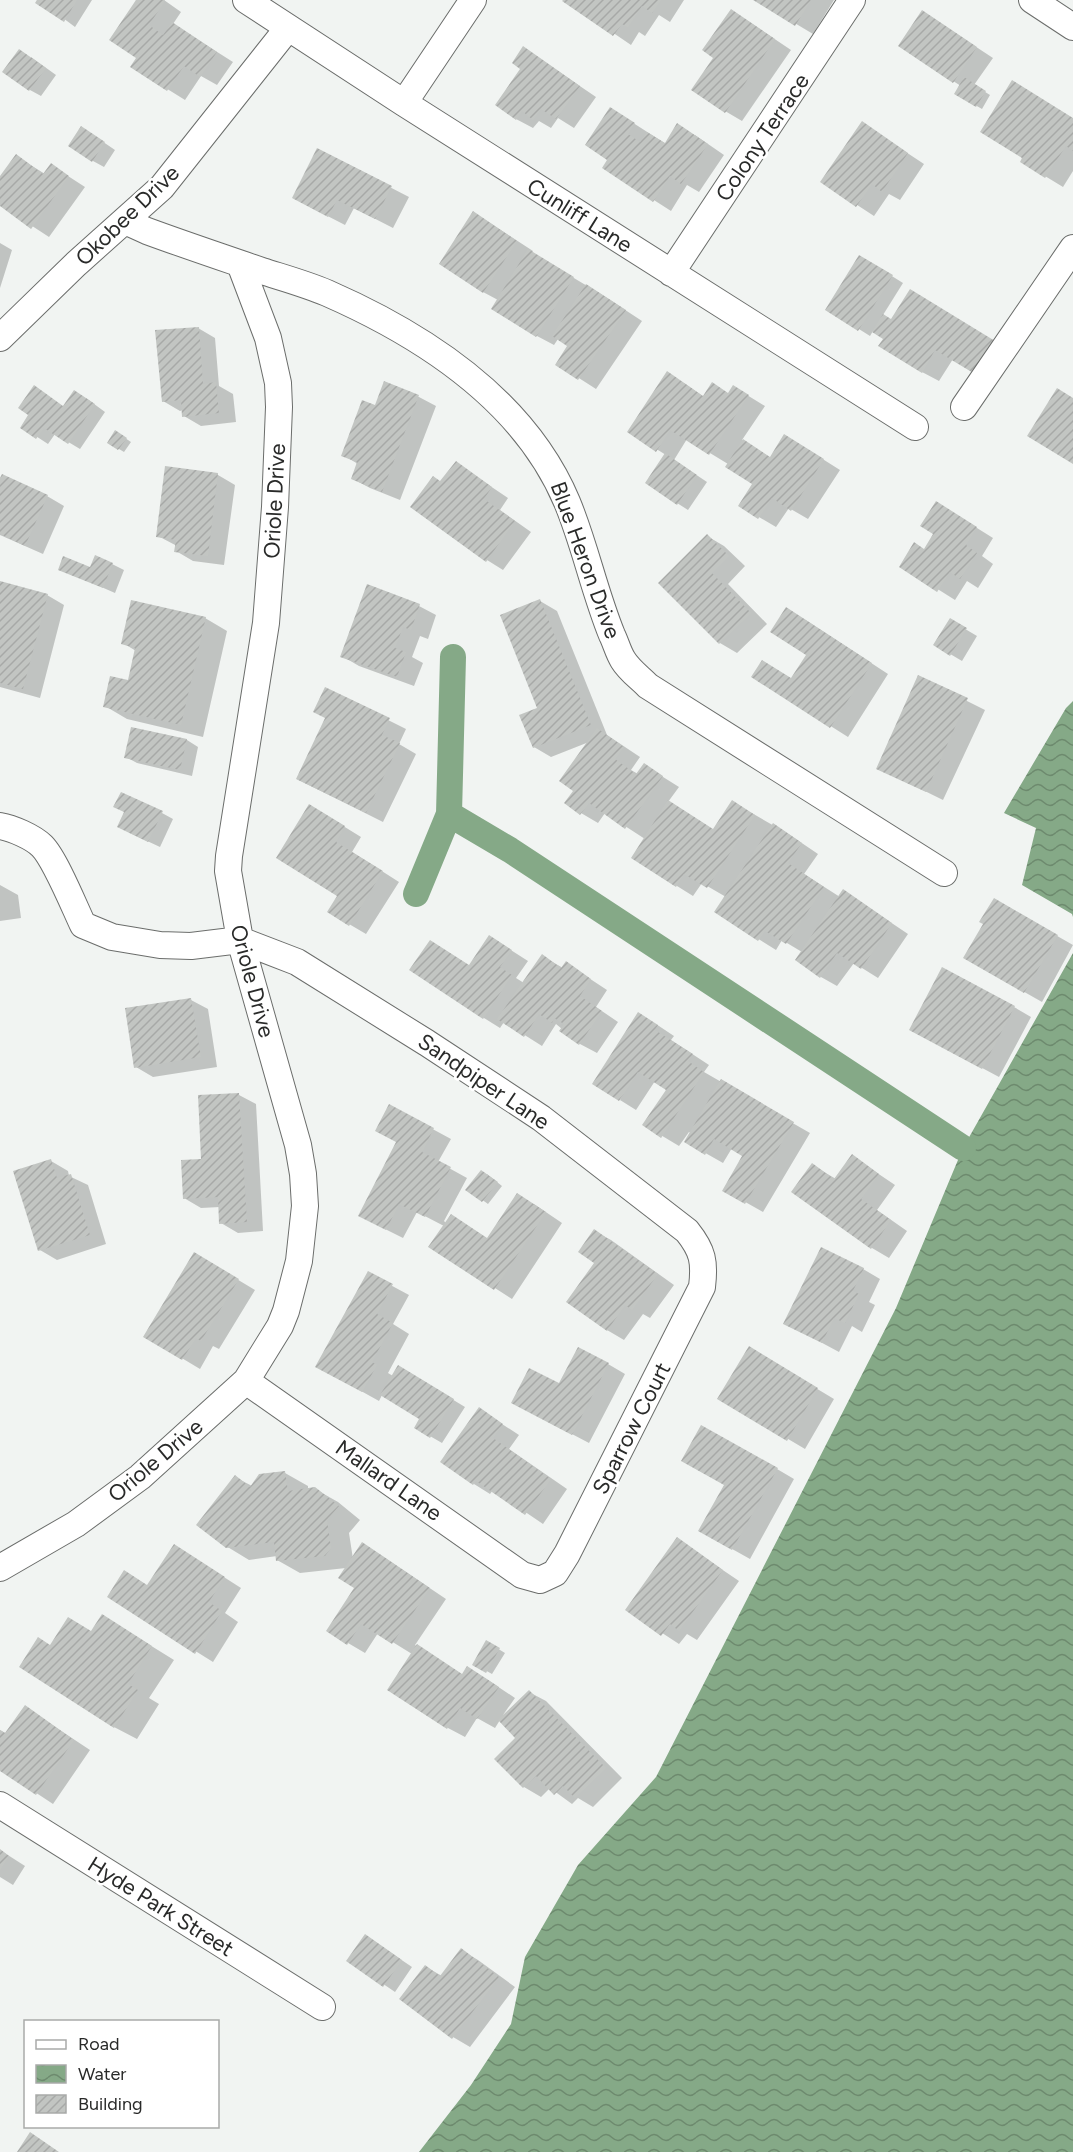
<svg xmlns="http://www.w3.org/2000/svg" width="1073" height="2152" font-family="Figtree,sans-serif">
	<style>
		.water { fill: url(#water-waves) }
		.shadow { fill: #0003 }
		.lines { fill: none; stroke-linecap: round; stroke-linejoin: round }
		.canal { stroke: #85a987; stroke-width: 26 }
		.building { fill: url(#building-hatch) }
		.street-casing { stroke: #6b6d6b; stroke-width: 28 }
		.street { stroke: #fff; stroke-width: 26 }
		.labels { text-anchor: middle; stroke-width: 5; stroke-linejoin: round; paint-order: stroke }
		.street-label { font-size: 22px; fill: #292a29; stroke: #fff }
	</style>
	<defs>
		<pattern id="water-waves" width="16" height="10" patternUnits="userSpaceOnUse" patternTransform="scale(1.5)"><rect width="16" height="10" fill="#85a987"/><path d="M0 5q4-4 8 0t8 0" fill="none" stroke="#6d8a6e"/></pattern>
		<pattern id="building-hatch" width="6" height="6" patternUnits="userSpaceOnUse" patternTransform="scale(1.5)"><rect width="6" height="6" fill="#c2c5c2"/><path d="M-1 1l2-2M0 6l6-6M5 7l2-2" fill="none" stroke="#a7a9a7"/></pattern>
	</defs>
	<rect width="100%" height="100%" fill="#f1f4f2"/>
	<path class="water" d="M1073,701V917L1072,914L1022,885L1036,828L1004,813L1066,708Z
		M1073,953V2152H419L471,2085L511,2024L525,1957L578,1865L656,1777L896,1308L963,1148Z"/>
	<path class="shadow" d="M39,0H92L75,27Z
		M138,0H164L181,12L173,24L233,62L217,85L201,76L185,100L132,67L138,58Z
		M565,0H684L670,22L659,15L645,36L639,32L631,45Z
		M756,0H834L813,34Z
		M923,12L993,58L974,85L990,95L982,109L956,94L961,86L953,81Z
		M748,21L791,50L742,121L725,111Z
		M524,48L596,97L574,128L558,118L551,128L539,121L533,128L516,119Z
		M31,57L56,75L41,96L30,90Z
		M627,119L666,144L695,135L724,155L699,192L687,185L671,211L604,168Z
		M1073,119V171L1063,187L1022,162L1024,157Z
		M862,123L924,164L900,200L889,194L874,216L822,182Z
		M93,135L115,150L104,167L93,161Z
		M318,150L409,197L393,228L354,208L345,225L310,207Z
		M16,156L45,174L51,165L85,187L49,237L0,205V178Z
		M490,223L533,251L532,253L604,296L642,321L596,389L557,364L569,346L558,339L554,345L537,336L498,300L483,292Z
		M0,243L12,250L0,288Z
		M871,263L903,283L883,315L953,359L939,381L922,372L885,339L873,331L870,336L827,309Z
		M198,328L215,338L219,386L233,394L236,422L201,426L184,416L183,410L180,411L163,401Z
		M385,383L419,397L436,406L400,500L370,488L353,479L358,464L343,455L375,407Z
		M684,383L704,397L712,384L729,394L734,387L765,406L742,440L771,458L802,446L840,470L808,519L789,508L776,527L740,506L754,484L728,464L687,439L674,460L707,482L688,510L677,503L666,455L629,432Z
		M86,398L105,412L80,449L55,434L48,444L22,427Z
		M116,432L131,442L124,452L109,443Z
		M456,463L508,498L500,510L531,532L503,570L487,560L441,483Z
		M167,468L218,475L235,485L224,565L193,561L176,551L177,546L158,536Z
		M0,482L47,496L64,506L43,554L0,535Z
		M953,513L993,538L982,556L993,564L978,588L967,581L955,600L901,566L925,550Z
		M707,536L724,546L745,566L728,584L767,624L737,653L720,643L660,583Z
		M112,564L124,570L115,593L60,569H91Z
		M0,589L47,595L64,605L40,698L0,687Z
		M540,601L557,611L607,735L640,757L631,770L638,774L644,765L679,787L668,802L714,831L750,812L790,835L818,854L804,874L840,897L844,891L908,934L878,978L854,963L837,986L821,977L802,952L782,940L776,950L716,912L726,897L702,883L693,896L677,886L645,839L605,813L598,823L581,813L575,790L589,742L551,757L534,747L539,709Z
		M419,606L436,615L428,639L420,636L412,657L423,663L414,686L359,666L342,656Z
		M205,618L227,631L203,737L127,719L105,706L129,682L136,651L123,643Z
		M804,619L888,674L848,737L753,677L792,680L808,654Z
		M950,620L977,636L962,661L935,645Z
		M919,677L985,710L943,800L878,768Z
		M326,689L406,729L399,744L416,754L383,822L297,779L327,718Z
		M187,740L198,747L192,776L137,763L126,757Z
		M125,812L162,813L173,819L160,847L130,833Z
		M327,816L361,837L352,852L399,882L366,934L349,924L339,896Z
		M0,885L18,895L21,918L0,921Z
		M994,900L1073,945L1042,1002L965,958L985,924Z
		M490,937L528,961L516,978L524,983L542,956L563,968L566,963L607,990L596,1007L618,1022L597,1053L580,1044L556,1024L542,1046L504,1022L500,1028L484,1018L470,966Z
		M191,1000L208,1009L217,1067L153,1077L136,1067Z
		M1014,1007L1031,1017L999,1077L928,1039Z
		M656,1024L674,1036L671,1040L709,1065L704,1072L810,1133L763,1212L724,1190L744,1156L732,1148L723,1163L686,1142L691,1133L689,1132L679,1146L644,1125L668,1089L655,1081L636,1110L620,1100Z
		M239,1095L256,1104L263,1231L238,1233L221,1223L220,1207L201,1208L184,1198Z
		M390,1106L451,1139L438,1162L467,1178L444,1221L446,1223L451,1215L488,1239L534,1204L562,1223L512,1299L430,1246L444,1226L417,1212L403,1238L377,1225L398,1142Z
		M852,1156L895,1185L877,1210L907,1231L889,1258L872,1248L812,1165L836,1179Z
		M51,1161L68,1171L69,1176L88,1185L106,1244L57,1260L40,1250Z
		M487,1174L502,1186L488,1204L467,1189Z
		M594,1231L611,1240L674,1285L650,1318L643,1314L624,1340L607,1330L596,1263Z
		M195,1254L255,1290L219,1349L213,1346L200,1369L145,1336Z
		M863,1269L880,1279L869,1302L875,1305L862,1332L852,1326L839,1352L785,1323Z
		M368,1273L409,1295L393,1324L409,1334L388,1373L393,1376L399,1367L465,1407L442,1443L416,1428L421,1419L382,1395L379,1401L334,1376Z
		M749,1348L834,1399L805,1449L719,1398Z
		M608,1364L625,1374L589,1443L530,1412L560,1385Z
		M479,1409L519,1435L509,1449L567,1489L543,1524L493,1490L490,1494L474,1484Z
		M777,1469L794,1479L750,1559L700,1531L725,1484Z
		M285,1473L308,1486V1490L315,1489L338,1502L360,1520L349,1533L353,1559L379,1554L446,1599L415,1645L463,1675L485,1678L515,1698L503,1715L529,1692L546,1701L622,1778L593,1807L578,1798L572,1804L550,1788L541,1797L524,1787L517,1738L500,1720L495,1728L477,1718L465,1737L448,1728L412,1654L378,1633L365,1653L348,1643L356,1588L346,1568L300,1573L277,1560V1556L249,1560L226,1546L235,1477L252,1486Z
		M677,1539L739,1581L697,1640L687,1634L679,1644L627,1610Z
		M191,1556L241,1588L225,1613L238,1622L213,1662L109,1597L148,1586Z
		M103,1616L174,1660L149,1698L159,1704L137,1739L114,1727L51,1646L92,1632Z
		M487,1642L505,1653L492,1674L474,1664Z
		M25,1707L90,1750L53,1804L0,1769V1730L7,1734Z
		M0,1850L25,1866L13,1885L0,1877Z
		M366,1936L412,1967L395,1992L348,1960Z
		M461,1950L478,1960L515,1987L470,2047L453,2037L426,1967L442,1976Z"/>
	<g class="lines">
		<path class="canal" d="M449,814L510,850L963,1148
			M416,894L449,814L453,657"/>
	</g>
	<path class="building" d="M37,0H77L64,22L35,3Z
		M136,0H164L165,1L149,25L163,35L172,22L217,52L200,77L184,66L167,91L130,67L136,58L109,40Z
		M563,0H661L652,13L642,6L628,27L622,24L613,36L562,1Z
		M753,0H811L795,26Z
		M731,9L775,39L725,113L691,90L713,58L702,50Z
		M922,10L977,47L953,83L898,46Z
		M523,46L580,86L556,119L541,109L533,120L522,111L516,120L495,105L520,69L512,63Z
		M19,49L46,68L29,91L2,72Z
		M964,77L986,91L976,107L954,94Z
		M1012,80L1073,118V151L1066,146L1045,178L1020,162L1022,158L980,132Z
		M610,107L635,123L628,134L640,142L647,132L665,143L677,123L708,144L681,184L670,176L653,202L602,168L607,160L585,145Z
		M862,121L908,153L882,192L872,184L856,207L820,182Z
		M81,126L105,142L92,162L68,146Z
		M317,148L392,186L375,219L337,200L328,217L292,198Z
		M16,154L43,174L51,163L69,176L31,229L0,206V176Z
		M473,211L517,241L483,293L439,264Z
		M528,249L574,277L536,337L491,309Z
		M859,255L893,275L858,331L825,310Z
		M586,284L626,310L578,380L555,365L567,346L552,336Z
		M910,289L995,341L975,374L935,350L922,373L878,346L883,339L872,332L883,314L891,319Z
		M199,327L203,384L216,382L219,413L182,417L181,400L162,402L155,330Z
		M667,371L703,396L712,382L728,393L733,385L749,395L709,455L670,430L656,452L627,432Z
		M384,381L419,395L382,492L351,479L357,462L341,456L362,400L375,405Z
		M34,385L63,406L74,390L95,404L68,444L44,428L36,439L20,428L28,415L18,408Z
		M1057,388L1073,398V464L1027,436Z
		M115,430L127,438L118,450L107,443Z
		M784,434L824,459L791,511L772,498L758,519L738,506L752,484L725,467L743,439L770,457Z
		M665,453L697,475L677,505L645,483Z
		M456,461L492,487L484,499L515,521L486,562L410,507L433,476L440,481Z
		M165,466L218,473L208,556L174,552L176,540L156,537Z
		M2,474L48,495L25,546L0,534V478Z
		M936,501L977,527L966,545L977,553L960,579L950,572L937,592L899,567L914,542L924,549L933,534L920,526Z
		M707,534L729,556L712,573L751,613L719,644L658,583Z
		M95,555L113,563L103,588L58,570L63,556L90,567Z
		M0,581L48,594L23,689L0,683Z
		M367,584L420,604L411,630L403,627L395,648L406,652L397,677L340,657Z
		M540,599L591,725L533,748L519,715L537,708L500,615Z
		M131,600L206,617L181,725L103,707L110,676L128,680L135,648L121,644Z
		M786,607L872,663L830,728L751,677L762,660L791,678L806,655L770,632Z
		M950,618L967,628L950,656L933,645Z
		M918,675L968,698L926,792L876,769Z
		M325,687L390,718L382,735L400,743L366,813L296,779L325,718L313,712Z
		M131,727L187,739L180,770L124,758Z
		M597,728L624,747L615,759L636,774L644,763L663,776L625,829L589,803L580,815L564,803L573,791L559,781Z
		M121,792L163,811L148,842L117,827L124,812L113,807Z
		M668,800L713,829L732,800L755,815L707,888L684,874L676,887L631,858Z
		M309,804L345,826L336,842L383,871L349,926L327,912L337,896L276,858Z
		M773,823L802,843L788,863L824,887L786,944L765,931L758,941L714,912Z
		M843,889L892,923L861,969L837,953L820,978L795,960Z
		M994,898L1058,935L1024,993L963,958L983,924L979,922Z
		M489,935L512,950L500,967L512,975L483,1019L409,970L430,940L469,965Z
		M542,954L561,968L566,961L591,979L580,996L602,1011L579,1045L559,1031L564,1024L554,1018L552,1023L539,1014L524,1037L497,1019Z
		M942,967L1015,1006L982,1069L909,1030Z
		M191,998L201,1057L134,1068L125,1008Z
		M638,1012L658,1025L655,1030L693,1054L688,1061L704,1072L661,1138L642,1125L666,1090L638,1072L619,1101L592,1084Z
		M721,1079L794,1122L745,1204L722,1191L742,1156L714,1139L705,1155L684,1142Z
		M239,1093L247,1222L219,1224L218,1197L183,1199L181,1160L201,1159L198,1095Z
		M389,1104L434,1128L422,1152L451,1167L425,1217L399,1204L386,1230L358,1216L396,1142L375,1131Z
		M852,1154L879,1174L861,1199L891,1220L871,1249L791,1192L812,1163L834,1179Z
		M51,1159L57,1178L71,1174L90,1235L38,1251L13,1171Z
		M481,1170L498,1182L482,1202L465,1190Z
		M517,1193L546,1212L494,1290L428,1247L451,1214L487,1238Z
		M594,1229L658,1274L632,1310L625,1305L607,1331L566,1302L594,1263L578,1252Z
		M821,1247L864,1268L853,1291L859,1294L845,1323L834,1318L822,1343L783,1324Z
		M194,1252L239,1279L201,1341L196,1338L182,1360L143,1337Z
		M368,1271L393,1284L377,1314L393,1323L372,1362L377,1365L362,1392L315,1367Z
		M749,1346L818,1388L787,1441L717,1399Z
		M578,1347L609,1363L572,1435L511,1403L529,1368L559,1383Z
		M398,1365L454,1399L430,1438L414,1428L419,1419L380,1395Z
		M479,1407L503,1424L493,1438L551,1479L525,1515L476,1481L473,1485L440,1462Z
		M701,1425L778,1468L732,1550L698,1531L724,1485L681,1461Z
		M285,1471L288,1491L315,1487L339,1506L327,1520L331,1548L325,1556L276,1561L274,1542L226,1548L196,1525L235,1475L250,1487L259,1474Z
		M677,1537L723,1570L679,1631L670,1624L661,1636L625,1610Z
		M362,1542L430,1588L392,1644L361,1624L347,1645L326,1631L354,1588L338,1578Z
		M174,1544L225,1577L209,1602L222,1611L195,1654L107,1597L124,1570L147,1585Z
		M102,1614L152,1646L128,1684L138,1690L114,1728L19,1667L38,1637L50,1645L68,1617L91,1631Z
		M486,1640L500,1648L486,1673L472,1665Z
		M417,1644L462,1674L467,1666L499,1687L477,1719L460,1708L447,1729L387,1690Z
		M529,1690L606,1768L575,1798L563,1786L554,1795L536,1776L523,1788L494,1759L515,1738L498,1720Z
		M25,1705L74,1740L36,1795L0,1771V1730L5,1733Z
		M0,1849L9,1856L0,1870Z
		M365,1934L402,1960L383,1987L346,1961Z
		M461,1948L499,1977L452,2039L399,1999L425,1965L440,1976Z
		M30,2132L59,2152H17Z"/>
	<g class="lines">
		<g class="street-casing">
			<path id="street" d="M246,0L404,103L915,427
				M1032,0L1073,27
				M404,103L473,0
				M125,221L147,231C185,245 224,258 262,271C284,278 306,284 327,293C425,336 524,400 567,502C585,545 594,591 612,635C616,643 618,652 623,660C629,670 639,677 648,686L944,873
				M671,273L852,0
				M0,338L76,264L162,187L288,28
				M964,407L1073,248
				M0,826C12,828 33,837 42,846C55,859 74,906 83,925L112,937L160,945L191,946L240,940L297,962L427,1043L541,1118L687,1231C703,1251 705,1262 702,1287L567,1554L555,1573L540,1580L522,1575L246,1381
				M0,1568L76,1524L140,1477L246,1381L280,1326L286,1311L299,1261L305,1206L303,1174L298,1145L240,940L228,871L229,856L266,623L275,507L279,407L278,383L268,338L240,264
				M0,1805L322,2007"/>
		</g>
		<use href="#street" class="street"/>
	</g>
	<g class="labels">
		<g class="street-label">
			<text transform="translate(762 137) rotate(-56)" y="8">Colony Terrace</text>
			<text transform="translate(127 215) rotate(-44)" y="8">Okobee Drive</text>
			<text transform="translate(580 215) rotate(32)" y="8">Cunliff Lane</text>
			<text transform="translate(274 501) rotate(-87)" y="8">Oriole Drive</text>
			<text transform="translate(586 560) rotate(70)" y="8">Blue Heron Drive</text>
			<text transform="translate(253 981) rotate(75)" y="8">Oriole Drive</text>
			<text transform="translate(484 1081) rotate(34)" y="8">Sandpiper Lane</text>
			<text transform="translate(631 1428) rotate(-63)" y="8">Sparrow Court</text>
			<text transform="translate(155 1460) rotate(-40)" y="8">Oriole Drive</text>
			<text transform="translate(389 1480) rotate(35)" y="8">Mallard Lane</text>
			<text transform="translate(161 1906) rotate(32)" y="8">Hyde Park Street</text>
		</g>
	</g>
	<rect x="24" y="2020" width="195" height="108" fill="#ffffff" stroke="#a9aaa9" stroke-width="1.5"/>
	<rect x="36" y="2040" width="30" height="9" fill="#ffffff" stroke="#a9aaa9" stroke-width="1.5"/>
	<text x="78" y="2050" font-size="18" fill="#292a29">Road</text>
	<rect x="36" y="2065" width="30" height="18" fill="url(#water-waves)" stroke="#a9aaa9" stroke-width="1.5"/>
	<text x="78" y="2080" font-size="18" fill="#292a29">Water</text>
	<rect x="36" y="2095" width="30" height="18" fill="url(#building-hatch)" stroke="#a9aaa9" stroke-width="1.5"/>
	<text x="78" y="2110" font-size="18" fill="#292a29">Building</text>
</svg>
